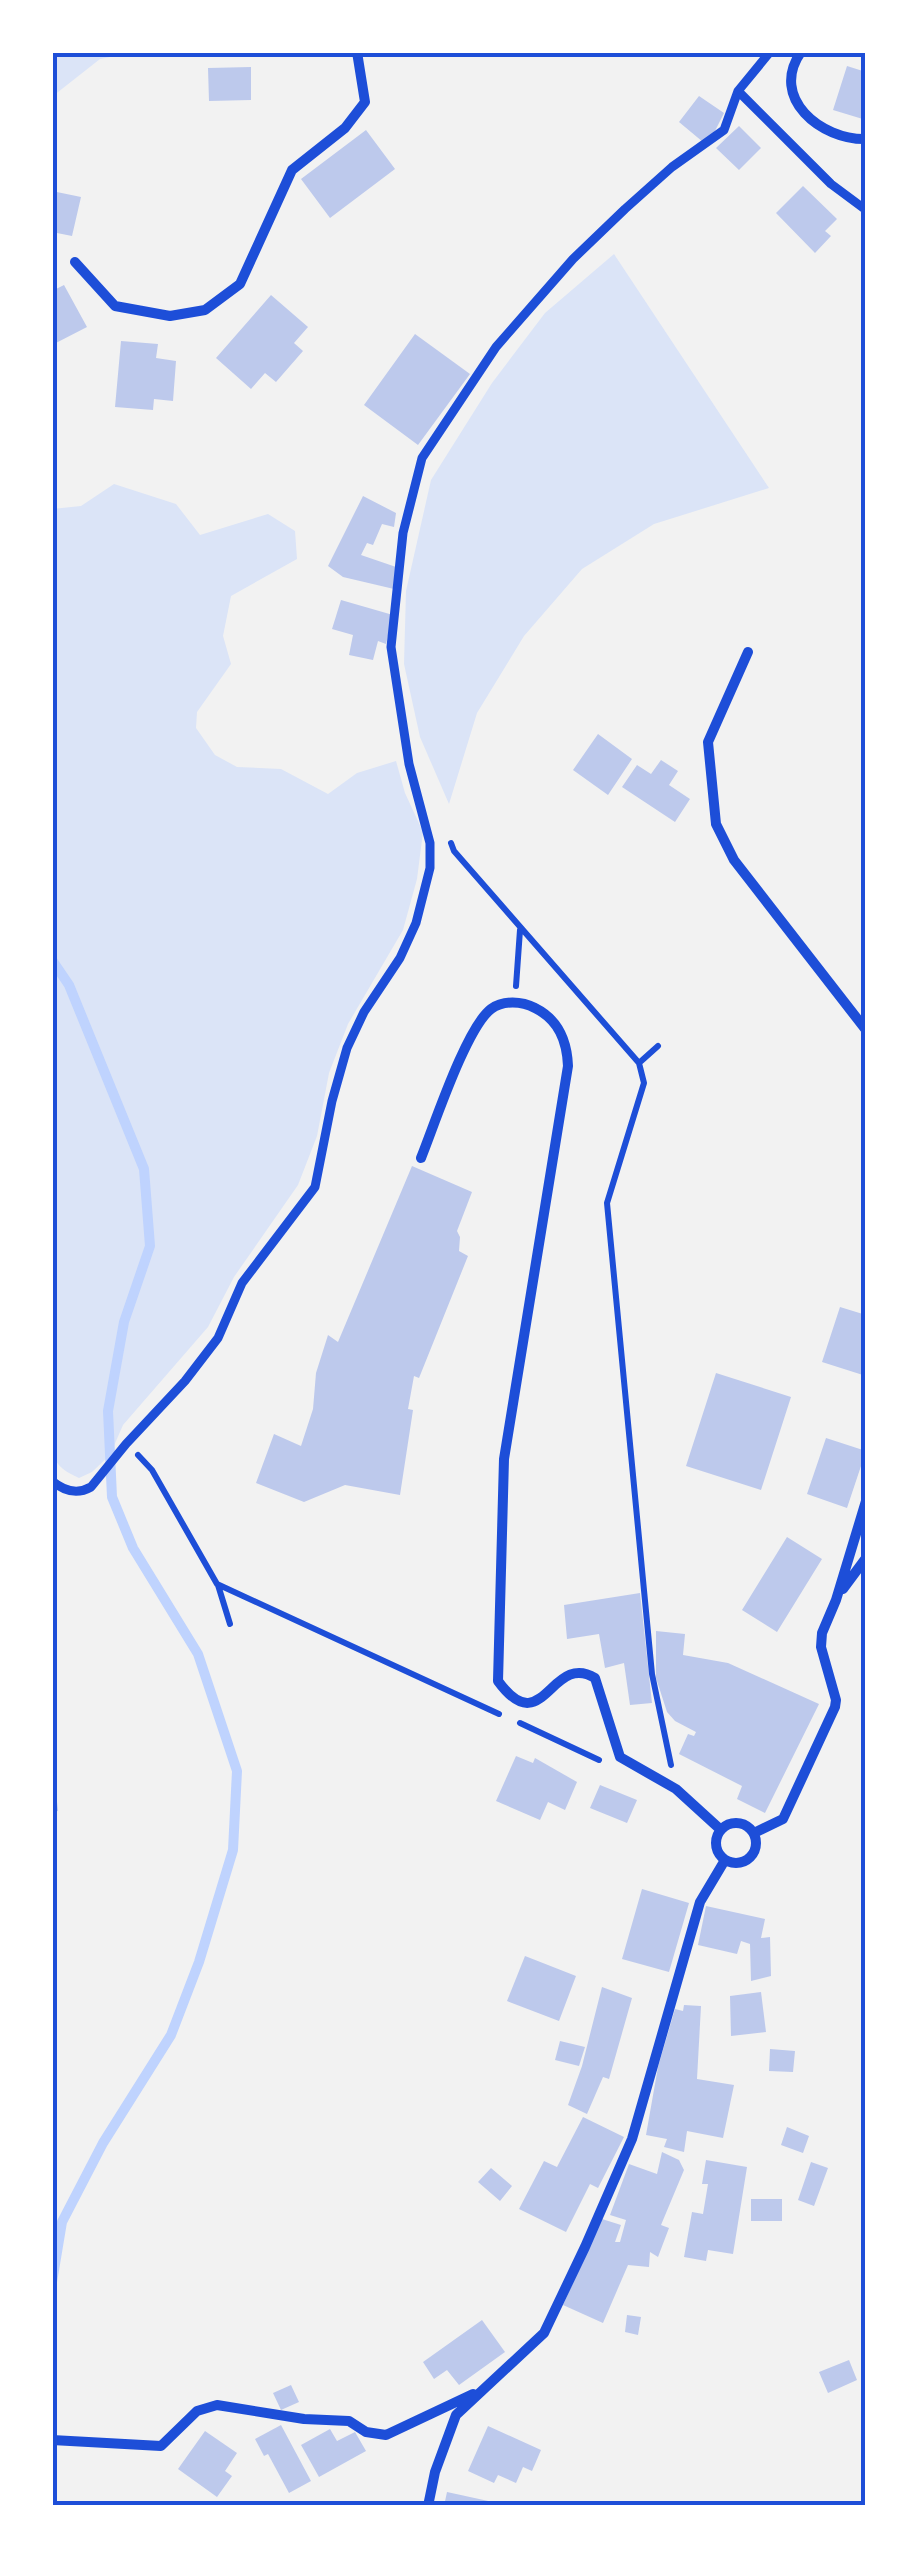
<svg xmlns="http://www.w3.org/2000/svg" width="918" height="2558" font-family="Lato,sans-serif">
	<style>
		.green { fill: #dbe4f7 }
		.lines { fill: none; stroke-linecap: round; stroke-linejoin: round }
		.stream { stroke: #bfd3fe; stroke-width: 10 }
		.building { fill: #bdc9ec }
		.path { stroke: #1d4ed8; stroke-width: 6 }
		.pedestrian { stroke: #1d4ed8; stroke-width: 9 }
		.minor { stroke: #1d4ed8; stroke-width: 10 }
		.neatline { fill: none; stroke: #1d4ed8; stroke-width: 4 }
	</style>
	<rect width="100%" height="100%" fill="#f2f2f2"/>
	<path class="green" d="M53,52H131V53L100,59L53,96Z
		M614,254L769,488L654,524L582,569L524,636L477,713L449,804L420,737L404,664L406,591L431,480L492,383L545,313Z
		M114,484L176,504L200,535L268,514L295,531L297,559L231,596L223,636L231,664L197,712L196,728L215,755L237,767L281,769L328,794L357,773L396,761L405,793L423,832L417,879L403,930L348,1024L329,1073L317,1136L298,1185L234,1277L208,1327L123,1425L110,1455L92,1472L79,1478C66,1472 57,1467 52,1453V509L81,506Z"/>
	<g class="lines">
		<path class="stream" d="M52,960L69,985L144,1169L150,1246L124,1322L108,1411L112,1497L133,1548L198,1654L237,1771L233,1850L199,1962L171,2035L103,2143L62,2222L52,2282"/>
	</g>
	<path class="building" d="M847,66L866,72V120L833,110Z
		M251,67V100L209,101L208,68Z
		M699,96L724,113L715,131L703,142L679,122Z
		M739,126L761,148L739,170L716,148Z
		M366,130L395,169L330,218L301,179Z
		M803,186L837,219L825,231L831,236L815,253L776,213Z
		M52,191L81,197L72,236L52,232Z
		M64,285L87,327L52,345V291Z
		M271,295L308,327L294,343L303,351L276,382L265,373L251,389L216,358Z
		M415,334L470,374L418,445L364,405Z
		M121,341L158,344L156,358L176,361L173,401L154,399L153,410L115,407Z
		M363,496L396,513L394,527L382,524L373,545L367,543L361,555L399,568L394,589L343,577L328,566Z
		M341,600L393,615L386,644L378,641L373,660L349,655L353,635L332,629Z
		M598,734L632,759L608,795L573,770Z
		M661,760L678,771L669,785L690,799L675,822L622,787L637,765L651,774Z
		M412,1166L472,1192L457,1231L460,1237L459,1251L468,1256L419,1378L414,1376L408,1409L413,1410L400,1495L345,1485L304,1502L256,1483L274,1434L301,1446L313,1409L316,1373L328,1335L338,1342Z
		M840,1307L866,1315V1376L822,1362Z
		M716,1373L791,1397L761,1490L686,1466Z
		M826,1438L866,1451L847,1508L807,1494Z
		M787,1537L822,1559L777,1632L742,1610Z
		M640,1593L652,1703L630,1705L624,1663L605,1668L599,1634L567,1639L564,1605Z
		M656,1631L685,1634L683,1655L728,1663L819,1704L765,1813L737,1799L742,1786L679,1754L688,1734L694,1736L696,1732L675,1721L667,1712L656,1678Z
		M516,1756L533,1763L535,1758L577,1782L565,1810L548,1802L540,1820L496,1801Z
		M52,1783H55L58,1811L52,1812Z
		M600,1785L637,1800L627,1823L590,1808Z
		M642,1889L689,1903L669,1972L622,1959Z
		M706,1906L765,1919L761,1938L770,1937L771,1976L751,1981L750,1944L741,1941L737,1954L698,1945Z
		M525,1956L576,1976L559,2021L507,2001Z
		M602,1987L632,1998L609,2079L603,2077L587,2114L568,2105L582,2066Z
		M761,1992L766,2032L731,2036L730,1996Z
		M684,2005L701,2006L697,2079L734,2085L723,2138L687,2131L684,2152L664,2147L667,2139L646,2135L658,2067L675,2009L683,2011Z
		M560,2041L585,2047L579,2066L555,2060Z
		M770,2049L795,2051L793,2072L769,2071Z
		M583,2117L624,2137L598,2188L590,2184L566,2232L519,2209L544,2161L557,2167Z
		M787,2127L809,2136L803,2153L781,2145Z
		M662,2152L679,2160L684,2170L661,2225L669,2228L658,2257L650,2252L649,2267L628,2265L603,2323L563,2305L602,2219L621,2225L615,2242H620L626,2220L610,2215L629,2164L657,2174Z
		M706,2160L747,2167L733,2254L708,2250L706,2261L684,2257L692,2212L703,2214L708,2184H702Z
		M811,2162L828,2168L814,2206L798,2200Z
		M491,2168L512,2186L500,2201L478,2182Z
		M751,2199H782V2221H751Z
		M627,2315L641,2317L638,2335L625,2332Z
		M482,2320L505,2352L459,2385L447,2370L434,2379L423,2362Z
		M849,2360L857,2380L828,2393L819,2372Z
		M291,2385L299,2402L281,2410L273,2393Z
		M281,2425L311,2481L289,2493L268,2454L264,2456L255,2439Z
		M488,2426L541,2450L532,2471L523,2467L516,2483L498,2475L494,2483L468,2471Z
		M330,2429L337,2441L355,2432L366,2451L319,2477L301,2445Z
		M205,2431L237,2453L225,2471L232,2476L217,2497L178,2469Z
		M447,2492L502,2504L501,2506H444Z"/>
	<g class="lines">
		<path class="path" d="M451,843L454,851L639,1063L644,1083L607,1203L652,1674L671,1765
			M516,986L520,930
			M639,1063L658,1046
			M138,1455L152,1470L217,1584L499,1714
			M218,1585L230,1624
			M520,1723L599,1760"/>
		<path class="pedestrian" d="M738,91L831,184L866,210
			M52,1481C64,1491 77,1495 91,1487L126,1444L185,1381L218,1338L242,1283L315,1187L332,1101L347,1048L364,1012L400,958L416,923L430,868V843L409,764L391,647L403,533L422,458L496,347L573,259L625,209L672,167L724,130L738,91L770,52"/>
		<path class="minor" d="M801,52C769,98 821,140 866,139
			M75,262L115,306L170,316L205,310L240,284L292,170L345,128L365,102L357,52
			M748,652L708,742L716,824L734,860L866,1030
			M421,1158C434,1126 466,1028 491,1009C503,1000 522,1001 535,1008C559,1020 567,1041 568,1066L504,1459L498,1681C543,1743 551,1651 595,1678L620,1757L676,1789L721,1830
			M843,1589L866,1558
			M716 1843a20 20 0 1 1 40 0a20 20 0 1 1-40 0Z
			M754,1833L783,1819L835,1707L836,1700L821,1647L822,1633L836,1600L866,1501
			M52,2440L161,2446L197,2411L217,2405L304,2419L349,2421L366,2432L386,2435L473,2394
			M428,2506L435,2472L456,2415L544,2333L585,2247L632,2139L700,1902L725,1860"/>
	</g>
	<rect width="918" height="2558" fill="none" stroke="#ffffff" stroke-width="110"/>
	<rect x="55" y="55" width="808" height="2448" class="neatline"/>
</svg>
